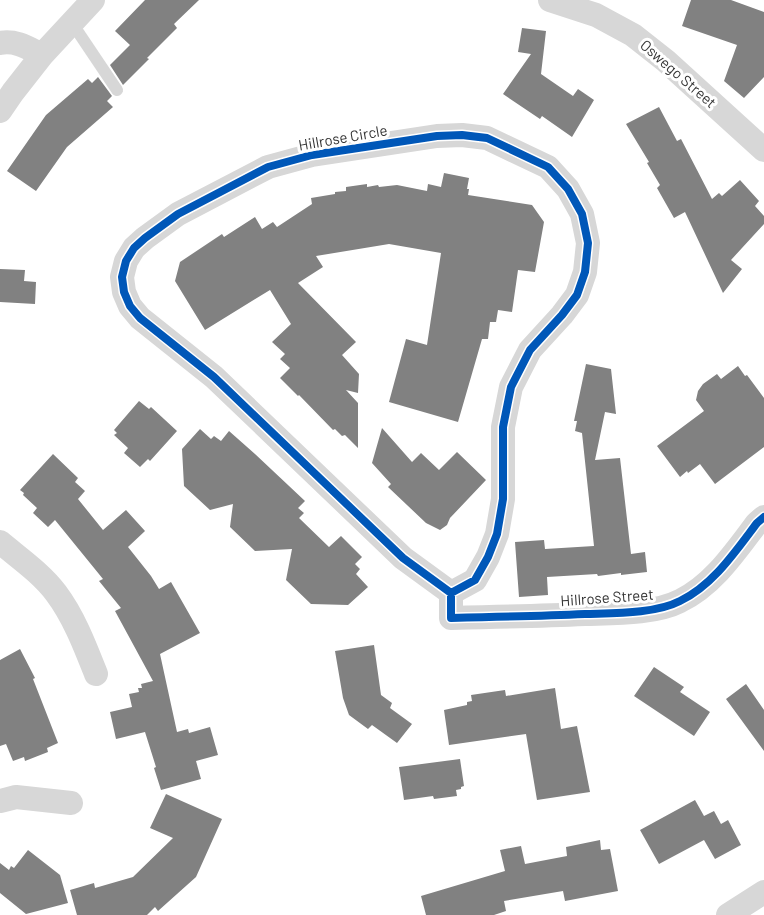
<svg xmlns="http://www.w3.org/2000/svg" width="764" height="915" font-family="Barlow,sans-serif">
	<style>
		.building { fill: #818181 }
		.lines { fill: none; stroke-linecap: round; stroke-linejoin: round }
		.service { stroke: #d7d7d7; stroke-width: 12 }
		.minor { stroke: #d7d7d7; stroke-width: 24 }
		.cycleway-casing { stroke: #fff; stroke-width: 11 }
		.cycleway { stroke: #0057b8; stroke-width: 8 }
		.labels { text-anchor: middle; stroke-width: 6; stroke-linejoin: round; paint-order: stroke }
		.street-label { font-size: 15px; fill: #333; stroke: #fff }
	</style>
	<rect width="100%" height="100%" fill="#fff"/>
	<path class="building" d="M145,0H199L174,24L177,28L147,58L149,59L123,85L110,65L130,45L115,31Z
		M691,0H731L764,12V77L744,98L724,81L737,45L682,26Z
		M522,28L546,31L541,74L573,96L578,89L594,100L572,137L542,116L540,119L503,94L531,54L518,52Z
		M98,77L112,96L107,101L113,107L67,147L36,191L7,171L46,115L88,79L92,83Z
		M659,107L677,141L681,139L712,199L719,193L722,196L740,180L759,201L755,206L764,216V224L731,260L742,269L723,293L685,212L674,218L657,188L660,185L647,163L649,162L626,124Z
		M444,173L469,178L467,189H469L468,195L532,205L544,222L535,272L518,270L512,312L498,310L496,322H490L488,339H482L458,422L389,402L406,339L427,345L441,253L389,244L316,256L323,267L298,283L356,342L342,355L359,374L358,393L346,390L358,403V448L345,435L342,436L335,429L333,430L299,395L298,396L280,378L290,368L280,359L285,354L272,342L291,324L270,290L205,330L175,281L180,262L222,234L224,237L255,217L262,229L273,222L277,227L312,204L311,198L335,194V192L346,191V187L367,184V187L378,185L379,187L397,185L427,191L428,184L441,187Z
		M0,269L25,270L24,281L36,282L35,304L0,302Z
		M586,364L611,369L616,414L605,412L595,460L620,458L631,554L645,552L647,572L621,575V573L598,576L597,574L547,577L548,595L519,597L515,542L544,540L545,549L594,546L582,433L575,431L577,421H574Z
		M738,366L745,376L747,375L764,398V447L715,484L700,464L688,473L687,471L680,477L657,446L704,411L696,400L698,391L703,384L717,374L721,379Z
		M139,401L149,409L151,407L177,431L150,461L148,459L140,467L124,453L128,448L114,435L117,433L114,430Z
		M382,428L412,462L421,453L439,470L457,452L486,480L450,518L447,525L440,530L426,523L388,487L391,484L372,463Z
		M200,429L211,439L214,436L221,441L229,431L255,454L305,501L298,508L304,513L299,518L329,547L341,536L362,557L355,564L360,569L356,574L368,587L348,605L311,604L286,580L292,549L255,551L230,527L233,504L210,510L184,486L182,449Z
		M53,454L78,478L75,482L85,491L78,499L103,530L126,510L145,531L128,547L151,576L159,589L171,582L200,633L160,654L177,732L188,729L189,733L210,727L218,755L196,761L201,779L161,790L154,768L156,767L145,732L116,739L110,712L132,707L129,694L139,692L138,688H142L141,684L153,681L115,611L121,608L99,581L103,579L55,520L48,527L33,513L37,508L23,495L24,493L20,490Z
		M374,645L381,695L392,703L390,708L412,724L397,743L372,725L368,729L349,715L343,698L335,651Z
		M20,649L35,678L33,679L58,743L47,748L48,752L25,761L24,757L13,761L6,744L0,746V660Z
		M654,667L684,687L680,692L710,712L694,736L634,696Z
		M746,684L764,710V751L726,699Z
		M555,688L561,729L577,726L590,792L537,800L526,734L449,745L444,710L467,705V702L472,701L471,695L505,690L506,696Z
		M460,759L464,786L461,787V789L456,790L457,796L434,799L433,796L404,800L399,767Z
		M166,794L222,819L196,877L158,911L155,907L147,915H77L70,890L94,883L95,888L133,877L173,838L150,828Z
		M695,800L704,816L714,811L721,824L728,820L741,845L715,859L704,840L659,864L640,830Z
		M600,840L601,850L610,849L618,891L565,901L563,891L504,901L506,911L494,915H426L421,896L505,871L500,850L521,846L525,864L567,856L566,847Z
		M28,850L60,875L68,903L26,914L0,893V863L9,870L11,866L14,868Z"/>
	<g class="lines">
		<path class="service" d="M72,23L117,90"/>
		<path class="minor" d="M550,0L596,15L633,35L666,61L764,150
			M0,43C16,40 28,48 42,55
			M0,111L13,92L42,55L93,0
			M0,542C19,558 41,573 56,593C74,617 85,646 96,674
			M451,593L475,580L488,557L497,534L503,499V427L511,387L530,350L562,315L577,295L585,272L588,243L582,214L568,189L548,167L487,138L462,135L437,136L312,155L268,167L178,214L145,238L134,248L126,261L122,277L124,292L130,306L140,318L214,377L403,558L451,593V618C496,617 541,616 585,614C613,613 655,614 680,601C713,585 735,552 757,523L764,517
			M0,801L16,797L71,803
			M728,915L764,892"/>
		<g class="cycleway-casing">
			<path id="cycleway" d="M451,593L475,580L488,557L497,534L503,499V427L511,387L530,350L562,315L577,295L585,272L588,243L582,214L568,189L548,167L487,138L462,135L437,136L312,155L268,167L178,214L145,238L134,248L126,261L122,277L124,292L130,306L140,318L214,377L403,558L451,593V618C496,617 541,616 585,614C613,613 655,614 680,601C713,585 735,552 757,523L764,517"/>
		</g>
		<use href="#cycleway" class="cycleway"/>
	</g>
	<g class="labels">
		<g class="street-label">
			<text transform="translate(678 74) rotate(41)" y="5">Oswego Street</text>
			<text transform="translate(343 138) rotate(-10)" y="5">Hillrose Circle</text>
			<text transform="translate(607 598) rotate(-4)" y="5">Hillrose Street</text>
		</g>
	</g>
</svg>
